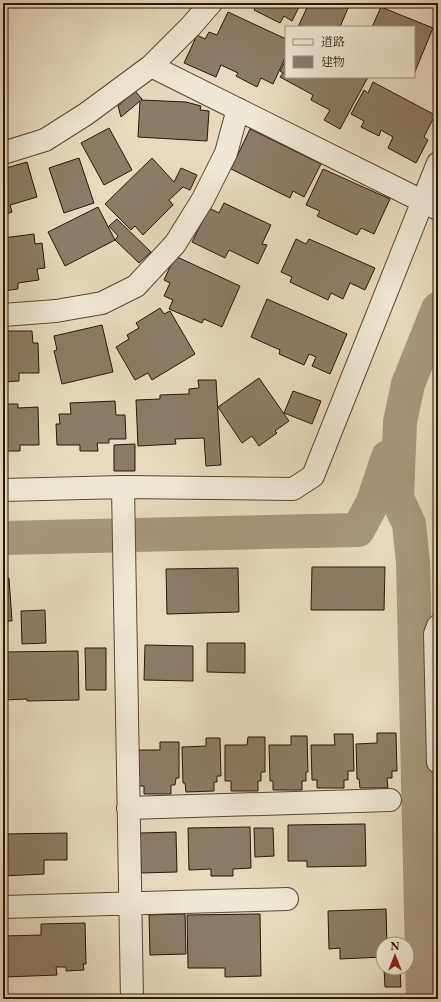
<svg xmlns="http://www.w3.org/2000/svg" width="441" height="1002" font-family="'EB Garamond','Noto Serif JP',serif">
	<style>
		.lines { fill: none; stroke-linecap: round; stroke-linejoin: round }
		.canal { stroke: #a79880; stroke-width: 34 }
		.building { fill: #8c7c67; stroke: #2a1709 }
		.street-casing { stroke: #594836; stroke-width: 24 }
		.street { stroke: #efe7d5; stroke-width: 22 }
	</style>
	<rect width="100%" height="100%" fill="#e7dabe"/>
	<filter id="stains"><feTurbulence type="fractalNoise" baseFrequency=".005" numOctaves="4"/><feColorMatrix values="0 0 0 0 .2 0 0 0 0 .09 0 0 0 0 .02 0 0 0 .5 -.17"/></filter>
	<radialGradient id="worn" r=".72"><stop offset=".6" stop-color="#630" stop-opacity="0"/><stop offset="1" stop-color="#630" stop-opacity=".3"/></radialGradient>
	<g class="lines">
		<path class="canal" d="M3,538L358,530L373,502L388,457
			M423,999L413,562L409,524L397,498L400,422L408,384L438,309"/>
	</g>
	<path class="building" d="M257,3H301L292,21L284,16L280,23L254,10Z
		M309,3H335L348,8L340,27H298Z
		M381,7L433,28L414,74V27H372Z
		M228,12L286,39V56L273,84L261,78L257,87L236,76L238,73L221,65L216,77L184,63L197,35L205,39L209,32L217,35Z
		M286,60V77H368L340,129L324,120L330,110L311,100L313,95L280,77L283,73L280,71Z
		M373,82L435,115L424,137L428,140L416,163L388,148L393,137L381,130L379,136L361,127L364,121L351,114L364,90L368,93Z
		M135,91L142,99L141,100L186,102L201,106L200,110L209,111L207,141L138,137L140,101L121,117L118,106Z
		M109,128L132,170L104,185L81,143Z
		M250,129L321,164L304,197L293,191L290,198L231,169Z
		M79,158L94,203L64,213L49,168Z
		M152,158L174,182L181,168L197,175L190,190L183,187L169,200L173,205L143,235L135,226L131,230L105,204Z
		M27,162L37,197L10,205L12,212L3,215V169Z
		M323,169L390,199L374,234L361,228L357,235L317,216L320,211L306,205Z
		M224,203L271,225L262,244L267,245L258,264L229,250L225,258L192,242L209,208L219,213Z
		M98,207L115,240L65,266L48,232Z
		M117,219L151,252L139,263L115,240L118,236L109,226Z
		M34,234L35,244L42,243L45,268L37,269L39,280L18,283V289L3,291V238Z
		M296,239L306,244L309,239L375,268L365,290L350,283L343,299L331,293L328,300L290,282L292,277L281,272Z
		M175,256L240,286L222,327L204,319L202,323L169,309L173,300L164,296L170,283L164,280Z
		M267,299L347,334L330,374L312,366L316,357L309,354L304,365L279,354L280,350L251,337Z
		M160,308L164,314L170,311L195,354L152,380L148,373L135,380L116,347L129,339L127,335L139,328L136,323Z
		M102,325L113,372L62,384L54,351L57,350L54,336Z
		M3,331H32L33,343H38L39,373H19V381L3,382Z
		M259,378L289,421L275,431L277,433L259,446L252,436L242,443L218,407Z
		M198,380H216L221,465L206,466L204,438L175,439L176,444L138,446L136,400L160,399V395L189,394V389L199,388Z
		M293,391L321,401L312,424L284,413Z
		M115,401L116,415H125L126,439H109V443H97L98,451H80V445H57L56,424H60L59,414H71L70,403Z
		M3,404H18V408L38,407L39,445H20V451H3Z
		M135,444V471H114V445Z
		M312,567H385L384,610H311Z
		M238,568L239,612L167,614L166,569Z
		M3,578H9L12,621H6L7,629L3,630Z
		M45,610L46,643L22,644L21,611Z
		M207,643H245V673L207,672Z
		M145,645L193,646V681L144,680Z
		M85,648H106V690H86Z
		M78,651L79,700L27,701V699L3,700V652Z
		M377,733H396L397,771H392V778H387L388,788H360L359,779H357L356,744L377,743Z
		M334,734H353L354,771H348V780H344V788H317V780H312L311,745H335Z
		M291,736H307L308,772H306V781H302V790H273V781H270L269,745H291Z
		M248,737H265V772H261V781H258V791H231V781H225V745H247Z
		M206,738H220L221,776H217V782H214V791L186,792L185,783H183L182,747L206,746Z
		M160,742H179V778H176L175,785H171V794H144V786H139L138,750H160Z
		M365,824L366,866L307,867V861H288V825Z
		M250,827L251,868L233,869V876H211V869L189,870L188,828Z
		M254,828H273L274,856L255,857Z
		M176,832L177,872L141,873L140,833Z
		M67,833V860H44V874L3,876V834Z
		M386,909L387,944H383V957L340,959V948L329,949L328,911Z
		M185,914L186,954L150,955L149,915Z
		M260,914L261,976L225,977V968H188L187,915Z
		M85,923L86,964H83L84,970L66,971V967H56L57,975L5,977L4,936L41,935V924Z
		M384,968H400L401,987H385Z"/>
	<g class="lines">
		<g class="street-casing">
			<path id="street" d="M151,66L438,209
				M3,153L45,140L86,114L128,83L151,66L191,26L211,3
				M3,315L56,311L102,303L136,286L175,244L203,199L226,153L238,109
				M123,487L132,999
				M3,490L123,487L293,489L313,476L438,163
				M438,626L435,634L438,762
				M128,808L390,800
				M3,907L287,899"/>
		</g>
		<use href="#street" class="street"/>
	</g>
	<rect width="441" height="1002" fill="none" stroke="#e7dabe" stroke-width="16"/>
	<rect x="4" y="4" width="433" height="994" fill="none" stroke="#2a1709" stroke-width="2"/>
	<rect x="8" y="8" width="425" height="986" fill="none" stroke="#2a1709"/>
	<rect x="285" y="26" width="130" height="52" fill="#efe7d5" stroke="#a09483"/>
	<rect x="293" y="39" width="20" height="6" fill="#efe7d5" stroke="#a09483"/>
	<text x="321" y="46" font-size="12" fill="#2a1709">道路</text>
	<rect x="293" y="56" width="20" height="12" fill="#8c7c67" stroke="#a09483"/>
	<text x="321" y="66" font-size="12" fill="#2a1709">建物</text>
	<g transform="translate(395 956)"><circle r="19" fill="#efe7d5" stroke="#a09483"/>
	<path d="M0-3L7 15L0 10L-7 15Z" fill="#8f2418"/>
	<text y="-6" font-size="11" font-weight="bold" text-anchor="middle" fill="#2a1709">N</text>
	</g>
	<rect width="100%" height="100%" filter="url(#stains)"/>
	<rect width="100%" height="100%" fill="url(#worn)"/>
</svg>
